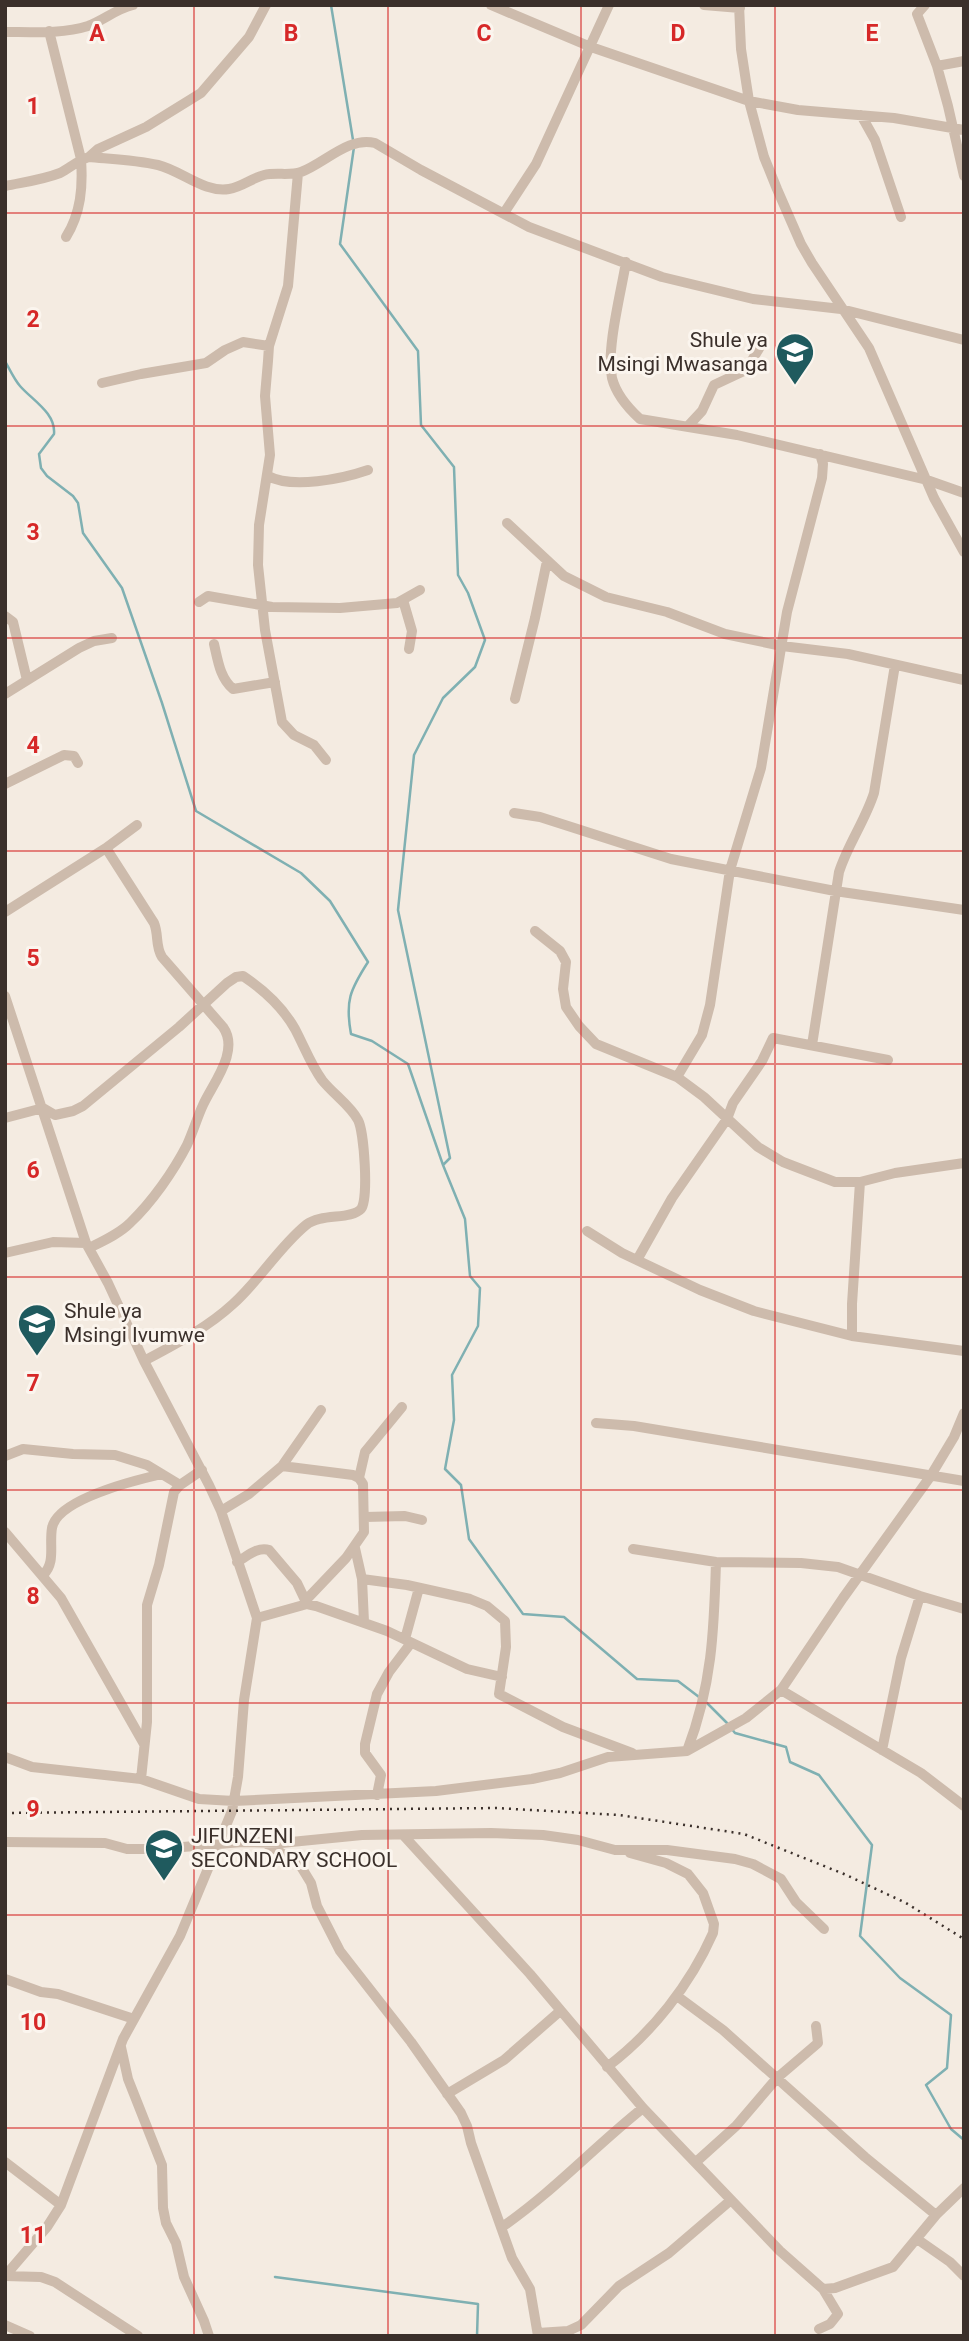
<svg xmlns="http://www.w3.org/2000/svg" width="969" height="2341" font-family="Roboto,sans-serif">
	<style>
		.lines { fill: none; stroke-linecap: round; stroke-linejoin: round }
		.stream { stroke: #7fb0b2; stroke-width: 2.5 }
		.minor { stroke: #cdbbac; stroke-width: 10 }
		.rail { stroke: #3b302b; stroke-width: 2.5; stroke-dasharray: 2 5; stroke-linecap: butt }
		.grid { fill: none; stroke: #d62828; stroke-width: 2; stroke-opacity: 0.55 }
		.labels { text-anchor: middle; stroke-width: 6; stroke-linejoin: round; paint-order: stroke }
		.poi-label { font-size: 21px; fill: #3b302b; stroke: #fbf5ee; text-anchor: start }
		.grid-label { font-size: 23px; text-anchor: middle; font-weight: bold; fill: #d62828; stroke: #fbf5ee; stroke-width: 6; stroke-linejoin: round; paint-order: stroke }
	</style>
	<rect width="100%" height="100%" fill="#f4ebe1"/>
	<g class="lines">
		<path class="stream" d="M331,5L353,140
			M354,147L340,244L418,351L421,425L454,467L458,575L468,593L485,640L475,667L443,698L414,755L398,910L450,1158L443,1165
			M5,361C10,370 14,379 20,386C32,400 56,413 54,434L39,454L41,468L47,476L73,496L78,503L83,533L122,588L162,703L196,811L301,873L330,901L368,962C350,990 345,1001 351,1034L372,1041L408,1064L443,1165L465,1219L470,1276L480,1288L478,1326L452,1375L454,1420L445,1469L461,1485L469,1539L523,1614L564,1617L637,1679L678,1681L699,1697
			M707,1703L727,1723
			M731,1728L735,1733L786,1747L790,1762L819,1775L872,1845L860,1936L900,1978L951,2015L947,2068L926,2085L951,2129L964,2140
			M275,2277L478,2304L477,2336"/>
		<path class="minor" d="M491,5L591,47L749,101L798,110L894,118L964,130
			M704,5L740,8
			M739,5L741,49L749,101L764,157L777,189L801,244L812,263L869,348L934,498L964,552
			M925,5L917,14L937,66L948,106L964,176
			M49,31L81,159C83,187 81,213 66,237
			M5,32C31,32 63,34 88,26C104,20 116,9 133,5
			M937,66L964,61
			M861,115L875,140L901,217
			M89,157L98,149L146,127L201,93L249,37L266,5
			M298,173L288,286L269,346L268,361L265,396L270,455L259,525L258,565L265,630L282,722L294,735L314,745L326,760
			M5,186C24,182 42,180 60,173C70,168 78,160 89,157C111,159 136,160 158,165C182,171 204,193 229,189C242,187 252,178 264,175C276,172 290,176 301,172C325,163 349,136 375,143L421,170L529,227L662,277L753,299L841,309L964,340
			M504,213L536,164L609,5
			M626,262C621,293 606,349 612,378C616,394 628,408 640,419L737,435L927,480L964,493
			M102,383L141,374L206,363L225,350L243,342L269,346
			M689,425L702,411L714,385L746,370L763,342
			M268,476C292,489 342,479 368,470
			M507,523L564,576L606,597L667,612L725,634L782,646L848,654L964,680
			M403,600L412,631L409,649
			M199,602L208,596L272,607L340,608L397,603L420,590
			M5,616L13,622L27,680
			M214,644C218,661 220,678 233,689L275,682
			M5,694L79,648L94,641L112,638
			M515,699L535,618L547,561
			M5,784L64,755L74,756L78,763
			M514,813L540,817L671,859L835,891L964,910
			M5,912L106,848L137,825
			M535,931L560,951L566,962L563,989L566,1007L579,1026L596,1044L677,1077L704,1097L758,1147L783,1162L835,1182H860L895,1173L964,1163
			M5,996L86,1243L108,1283L144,1361L209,1485L221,1511L257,1618L244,1700L238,1777L232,1811L180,1936L123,2039L61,2205L47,2227L5,2276
			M812,1045L839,872C848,844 865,821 874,793L895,665
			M677,1077L702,1035L710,1005L730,870L761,768L787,612L822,478L823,464L820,454
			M5,1118L43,1108L55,1115L73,1111L83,1106L179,1027L227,983L236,977L243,976C264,990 282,1006 295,1029C304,1046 311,1065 322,1080C333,1094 350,1105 358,1120C364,1131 369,1199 361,1209C351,1220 321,1213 306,1225C279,1247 259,1281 233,1304C207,1328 174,1345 144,1361
			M587,1231L622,1253L700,1290L754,1311L852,1336L964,1351
			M89,1248C103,1241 119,1234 130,1223C152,1202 173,1172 187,1145C193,1132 197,1118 203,1105C213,1083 240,1051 223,1027L162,957C155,946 159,935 154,923L106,848
			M5,1253L53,1242L86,1243
			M637,1260L672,1198L727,1119L733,1103L762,1061L773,1038L888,1060
			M852,1336V1304L860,1182
			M596,1423L634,1426L964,1481
			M5,1456L23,1449L73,1454L115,1455L147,1465L180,1485
			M282,1466L353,1475L359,1478L363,1484L364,1532L346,1558L305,1601
			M359,1478L365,1452L402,1407
			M221,1511L249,1494L282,1466L321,1410
			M365,1517L405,1516L422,1520
			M5,1532L61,1598L144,1744
			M355,1548L362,1579L364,1622
			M633,1549L716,1562L801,1563L838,1567L920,1596L964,1609
			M237,1562C246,1557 258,1546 269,1550L297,1583L307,1604
			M43,1575C56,1563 49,1545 52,1528C57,1499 136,1480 162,1474
			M362,1579L407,1585L470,1599L487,1606L505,1621L506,1647L499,1694L563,1727L632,1753
			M257,1618L307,1604L316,1606L387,1631L467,1669L502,1677
			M405,1639L419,1588
			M781,1690L921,1773L964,1806
			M882,1750L901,1658L920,1596
			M687,1751C712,1686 714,1631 716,1562
			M5,1757L32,1767L141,1779L199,1799L234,1801L436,1791L532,1779L560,1773L608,1757L687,1751L746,1718L781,1690L843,1598L930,1477L954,1437L964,1413
			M141,1779L147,1722V1605L159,1565L174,1492L180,1485L202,1470
			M377,1795L381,1775L365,1753V1744L377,1694L389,1672L411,1643
			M404,1836L530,1974L643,2108L780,2251L823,2289L838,2314L830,2324L819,2329
			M5,1842L105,1843L127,1849H159L242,1842L281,1843L362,1835L491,1833L543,1835L578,1840L615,1850H667L735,1859L753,1864L781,1879L796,1902L824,1929
			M267,1844L300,1865L311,1883L317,1906L340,1951L411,2042L461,2113L467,2126L471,2143L512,2258L530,2289L538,2336
			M5,1979L41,1992L58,1994L134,2019
			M677,1996L723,2030L865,2157L936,2215
			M121,2047L128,2079L162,2165L163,2208L166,2223L176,2243L184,2277L204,2321L209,2336
			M607,2067C652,2033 690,1985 713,1933L714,1924L703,1893L688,1874L666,1863L630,1853
			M447,2094L504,2060L559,2012
			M5,2162L61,2205
			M696,2162L736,2126L777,2078L818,2043L816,2026
			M502,2227C553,2192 595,2146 643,2108
			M917,2239L950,2262L964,2276
			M5,2276L41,2277L55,2282L138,2336
			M823,2289L835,2288L893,2267L936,2215L964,2188
			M5,2325L30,2336
			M538,2333L568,2331L581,2325L619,2286L669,2253L731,2200"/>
		<path class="rail" d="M5,1813L496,1808L619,1815L744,1834L844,1874L906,1903L964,1939"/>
	</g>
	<path class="grid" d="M194,5V2336M388,5V2336M581,5V2336M775,5V2336M5,213H964M5,426H964M5,638H964M5,851H964M5,1064H964M5,1277H964M5,1490H964M5,1703H964M5,1915H964M5,2128H964"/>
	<defs>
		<g id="school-pin" transform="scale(2.0125)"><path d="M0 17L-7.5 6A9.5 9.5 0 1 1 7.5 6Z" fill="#1f5a5e" stroke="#fbf5ee"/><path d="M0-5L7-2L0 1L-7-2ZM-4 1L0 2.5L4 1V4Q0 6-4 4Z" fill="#fff"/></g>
	</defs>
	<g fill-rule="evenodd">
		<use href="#school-pin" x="795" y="352"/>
		<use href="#school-pin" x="37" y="1323"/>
		<use href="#school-pin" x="164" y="1848"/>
	</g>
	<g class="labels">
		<g class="poi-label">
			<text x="768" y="347" text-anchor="end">Shule ya<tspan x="768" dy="24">Msingi Mwasanga</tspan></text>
			<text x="64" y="1318">Shule ya<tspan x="64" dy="24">Msingi Ivumwe</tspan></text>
			<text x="191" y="1843">JIFUNZENI<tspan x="191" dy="24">SECONDARY SCHOOL</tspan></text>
		</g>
	</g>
	<g class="grid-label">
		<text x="97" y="41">A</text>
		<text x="291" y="41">B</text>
		<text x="484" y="41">C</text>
		<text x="678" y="41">D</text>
		<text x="872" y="41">E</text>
		<text x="33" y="114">1</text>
		<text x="33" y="327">2</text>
		<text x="33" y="540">3</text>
		<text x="33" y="753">4</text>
		<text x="33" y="966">5</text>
		<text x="33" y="1178">6</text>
		<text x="33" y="1391">7</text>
		<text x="33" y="1604">8</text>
		<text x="33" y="1817">9</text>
		<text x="33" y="2030">10</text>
		<text x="33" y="2243">11</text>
	</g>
	<rect width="969" height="2341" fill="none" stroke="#3b302b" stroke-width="14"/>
</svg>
